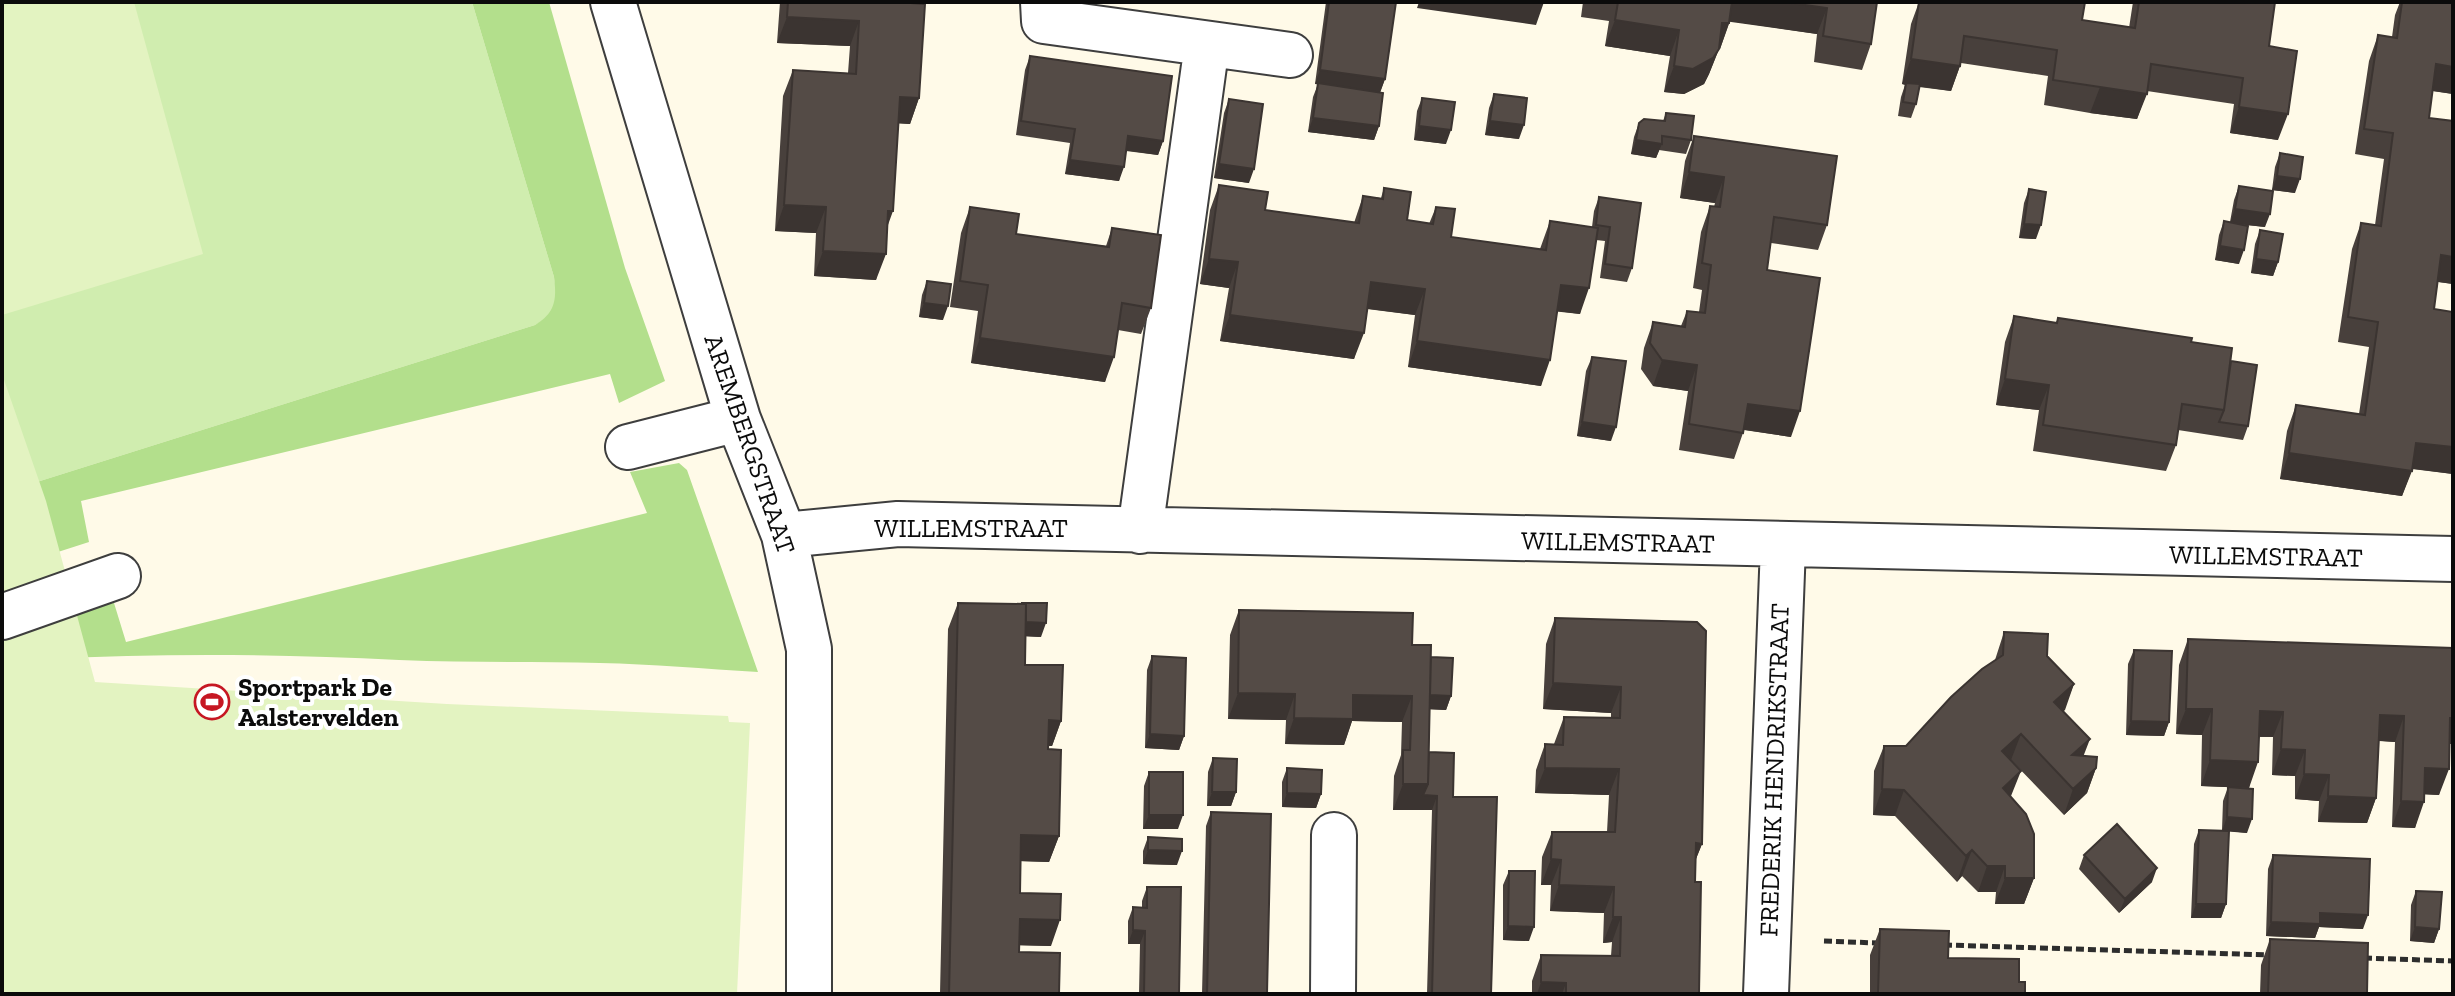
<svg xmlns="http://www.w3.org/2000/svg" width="2455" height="996" font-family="'Zilla Slab',serif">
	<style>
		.green { fill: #d0edaf }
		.forest { fill: #b3df8c }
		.pitch { fill: #e3f3c1 }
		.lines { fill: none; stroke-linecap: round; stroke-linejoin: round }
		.minor-casing { stroke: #3e3e3e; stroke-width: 48 }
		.path { stroke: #2d2d2d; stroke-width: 5; stroke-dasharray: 8 4; stroke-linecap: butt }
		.minor { stroke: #fff; stroke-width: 44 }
		.wall { fill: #48403c }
		.shaded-wall { fill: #3b3431 }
		.building { fill: #544b46; stroke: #3b3431; stroke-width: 2 }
		.labels { text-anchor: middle; stroke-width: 8; stroke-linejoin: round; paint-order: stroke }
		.street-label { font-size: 26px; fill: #0b0b0b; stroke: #fff }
		.poi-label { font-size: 26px; font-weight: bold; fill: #0b0b0b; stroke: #fff; text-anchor: start }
	</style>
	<rect width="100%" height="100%" fill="#fffae8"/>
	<path class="green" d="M2,2H472L554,277L557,297L550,317L535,325L2,493Z"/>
	<path class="forest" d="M472,2H549L625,268L665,381L619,403L610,374L81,501L89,542L2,570V493L535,325C555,313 557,300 554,277Z
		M679,463L687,470L758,672C705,669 652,664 600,663C533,661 466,663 399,660C281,654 164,653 46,659L47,610L114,603L126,642L647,513L630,472Z"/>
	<path class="pitch" d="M2,2H134L203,254L2,315Z
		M2,374L46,501L95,682L447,704L728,716L729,722L750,723L737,994H2Z"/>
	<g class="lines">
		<g class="minor-casing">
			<path id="minor" d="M613,2L738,419L784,535L809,649V994
				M1043,2L1044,21L1290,55
				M628,447L738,419
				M1140,531L1207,44
				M784,535L898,524L2453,559
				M2,617L118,576
				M1333,994L1334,835
				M1766,994L1783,546"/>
		</g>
		<path class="path" d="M1824,941L1878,943
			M1944,945L2270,955
			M2364,958L2453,961"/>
		<use href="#minor" class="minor"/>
	</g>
	<path class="wall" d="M780,2H896L919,98L910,124L898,123L887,226L876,280L814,276L816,233L775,231L783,96L793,70L848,73L850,46L777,43Z
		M1326,2H1396L1385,79L1380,92L1379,126L1374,140L1308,132L1313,97L1318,84H1315Z
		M1583,2H1877L1871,44L1862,70L1814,62L1817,34L1730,21L1720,49H1719L1709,74L1704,84L1684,94L1664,92L1670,56L1605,46L1609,21L1581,17Z
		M1919,2H2085L2082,20L2129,28L2133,2H2275L2269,46L2278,140L2230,133L2234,104L2147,91L2137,119L2090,113L2044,105L2048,76L1961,63L1951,91L1919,87L1916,104L1911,118L1898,116L1901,97L1905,85L1902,84L1911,24Z
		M2400,2H2453V94L2432,91L2429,118L2453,121V284L2438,282L2434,309L2453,312V474L2412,469L2402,496L2280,479L2287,431L2296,405L2359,414L2369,347L2338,342L2352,249L2361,223L2375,225L2384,159L2355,154L2369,61L2378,35L2392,37L2395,15Z
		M1030,56L1163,141L1158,155L1126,151L1119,181L1065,174L1070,143L1016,135L1025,70Z
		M1494,94L1519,139L1485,135L1489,108Z
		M1422,98L1446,144L1414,140L1417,111Z
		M1229,99L1249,183L1214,178L1224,113Z
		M1666,113L1691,140L1686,154L1659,150L1656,158L1631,154L1634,137L1639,123L1663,121Z
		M1694,136L1827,225L1818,250L1771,243L1767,270L1791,437L1744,430L1734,459L1679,450L1688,391L1653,386L1641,369L1644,348L1653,322L1681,326L1687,311L1699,312L1702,290L1693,288L1701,232L1710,206L1714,207L1715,203L1680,198L1685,161Z
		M2280,153L2295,193L2272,190L2275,167Z
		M1219,185L1265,210L1354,223L1363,196L1381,198L1384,188L1407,220L1429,224L1436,207L1451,237L1540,249L1550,221L1592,227L1594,211L1599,197L1632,268L1627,282L1600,278L1605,241L1596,240L1580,314L1557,311L1541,386L1408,367L1415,315L1367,309L1354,359L1220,341L1229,288L1200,284L1210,210Z
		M2239,186L2265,227L2237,224L2239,264L2215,260L2219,235L2224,221L2230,222L2234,200Z
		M2029,189L2036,239L2019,238L2024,203Z
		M970,207L1016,234L1106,246L1112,228L1151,308L1141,334L1118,330L1105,382L971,363L978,311L950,307L961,233Z
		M2260,230L2278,262L2273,276L2251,273L2255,244Z
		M927,281L943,320L919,317L922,295Z
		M2014,316L2056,323L2058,318L2191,342L2231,361L2248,426L2243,440L2178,430L2176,445L2166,471L2033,451L2039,410L1996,405L2005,342Z
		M1592,357L1611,441L1577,436L1586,371Z
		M958,603L1041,637L1026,636L1025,665L1061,721L1052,746H1048L1059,836L1049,862L1021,861L1020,893L1051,946L1019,945V952L1059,994H940L948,629Z
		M1239,610L1412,645L1431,657L1451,696L1446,710L1430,709L1429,752L1453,797L1491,994H1427L1432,810H1393L1394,776L1401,755L1402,722L1352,721L1344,745L1285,744L1286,720L1228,719L1230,635Z
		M1555,618L1697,622L1702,844L1695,861V882L1699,994H1532V981L1541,955L1611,956L1612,942L1603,943L1604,913L1550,911L1551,885H1541L1542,857L1552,832H1607L1609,795L1535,793L1536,770L1545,744H1554L1564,717L1611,718V713L1543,709L1546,644Z
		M2004,632L2047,656L2074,684L2063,711L2083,756L2096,768L2087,793L2064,815L2011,760V797L2034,878L2024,904H1995L1996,892H1978L1962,876L1957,882L1895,816L1873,815L1874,771L1884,746H1906L1995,660Z
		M2188,639L2453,648V744H2450L2439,795L2424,794L2415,828L2392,827L2395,742L2379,741L2376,798L2367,823L2318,822L2319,801L2295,799V776L2272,775L2273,737H2259L2249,788L2201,786L2202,735L2176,734L2179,665Z
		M2134,650L2169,722L2164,736L2126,735L2128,664Z
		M1152,656L1184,736L1179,750L1145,748L1147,670Z
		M1213,758L1236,792L1231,806H1207L1208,772Z
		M1287,768L1321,794L1316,808L1282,807V782Z
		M1149,772L1178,829H1143L1144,786Z
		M2228,787L2247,833L2229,831L2226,904L2221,918H2191L2194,844L2199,830H2222L2223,801Z
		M1211,812L1267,994H1202L1206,826Z
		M1148,837L1177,865L1143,864V851Z
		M2084,855L2152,882L2119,913L2079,869Z
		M2273,855L2363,929L2319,927L2315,938L2266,936L2268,869Z
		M1509,871L1529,941L1503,940V885Z
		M1147,887L1179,994H1139L1140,944H1128V921L1133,907L1142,908V901Z
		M2416,891L2439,929L2434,943L2410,941L2411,905Z
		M1880,929L1948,958L2019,982L2025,994H1870V955Z
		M2270,939L2367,994H2260L2261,965Z"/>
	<path class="shaded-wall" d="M1419,2H1544L1536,25L1417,8Z
		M1731,2H1784L1827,8L1817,34L1724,21Z
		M787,17L859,21L850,46L777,43Z
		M1615,20L1679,30L1670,56L1605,46Z
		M1722,23H1729L1720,49L1713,48Z
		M1719,49L1709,74L1704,84L1684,94L1664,92L1674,66Z
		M1911,59L1960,66L1951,91L1902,84Z
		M2436,64L2453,67V94L2427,90Z
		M1320,70L1385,79L1380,93L1315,84Z
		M2100,87L2147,94L2137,119L2090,113Z
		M900,97L919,98L910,124L890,123Z
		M2239,107L2288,114L2278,140L2230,133Z
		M1313,118L1379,126L1374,140L1308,132Z
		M1490,121L1524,125L1519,139L1485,135Z
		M1419,126L1451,130L1446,144L1414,140Z
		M1128,136L1163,141L1158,155L1123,150Z
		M1636,140L1662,144L1656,158L1631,154Z
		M1070,160L1124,167L1119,181L1065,174Z
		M1219,164L1254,169L1249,183L1214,178Z
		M1689,172L1724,177L1715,203L1680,198Z
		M2277,176L2300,179L2295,193L2272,190Z
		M784,205L826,207L816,233L775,231Z
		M2235,209L2270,214L2265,227L2230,223Z
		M888,211H893L884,236Z
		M2024,224L2041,225L2036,239L2019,238Z
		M2220,246L2244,250L2239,264L2215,260Z
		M823,251L886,254L876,280L814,276Z
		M2441,255L2453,257V284L2432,281Z
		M1209,259L1238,262L1229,288L1200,284Z
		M2256,259L2278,262L2273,276L2251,273Z
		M1371,282L1425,289L1415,315L1362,308Z
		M1561,285L1589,288L1580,314L1552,311Z
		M924,303L948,306L943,320L919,317Z
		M1230,315L1364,333L1354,359L1220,341Z
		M980,338L1114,357L1105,382L971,363Z
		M1417,341L1550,360L1541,386L1408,367Z
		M1662,360L1697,365L1688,391L1653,386Z
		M2005,379L2049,385L2039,410L1996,405Z
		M1748,404L1800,411L1791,437L1739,429Z
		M1582,422L1616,427L1611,441L1577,436Z
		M2416,443L2453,447V474L2407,468Z
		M2289,453L2412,471L2402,496L2280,479Z
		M1022,622L1046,623L1041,637L1017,636Z
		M1553,683L1621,687L1611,713L1543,709Z
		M2074,684L2065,710L2045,728L2054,702Z
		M1238,693L1295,694L1286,720L1228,719Z
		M1353,695L1412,696L1402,722L1352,721L1344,745L1285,744L1294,718Z
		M1426,695L1451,696L1446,710L1421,709Z
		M2186,709H2212L2202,735L2176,734Z
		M2260,711L2283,712L2273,737L2251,736Z
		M2380,715L2404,716L2395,742L2370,740Z
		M2450,718H2453V744H2441Z
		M1049,720L1061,721L1052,746H1039Z
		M2131,721L2169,722L2164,736L2126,735Z
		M1150,734L1184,736L1179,750L1145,748Z
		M2021,734L2011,760L1992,777L2002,751Z
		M2090,739L2080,765L2072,755Z
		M2281,749L2305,750L2295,776L2272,775Z
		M2210,760L2258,762L2249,788L2201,786Z
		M1545,768L1619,769L1609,795L1535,793Z
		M2096,768L2087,793L2064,815L2073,789Z
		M2425,768L2449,769L2439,795L2416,794Z
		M2021,771L2011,796L1993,814L2003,788Z
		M2304,774L2329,775L2319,801L2295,799Z
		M1403,784H1428L1437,796L1432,810H1393Z
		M1882,789L1904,790L1895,816L1873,815Z
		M1212,792H1236L1231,806H1207Z
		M1287,793L1321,794L1316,808L1282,807Z
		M2328,796L2376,798L2367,823L2318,822Z
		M2401,801L2424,802L2415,828L2392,827Z
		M1149,815H1183L1178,829H1143Z
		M2227,817L2252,819L2247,833L2222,831Z
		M1021,835L1059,836L1049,862L1012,861Z
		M1696,843L1702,844L1692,869Z
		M1148,850L1182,851L1177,865L1143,864Z
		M1972,850L1962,876L1957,882L1966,856Z
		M1551,859L1561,860L1551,885H1541Z
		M1987,866H2005L1996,892H1978Z
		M2157,868L2152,882L2119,913L2125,899Z
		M2005,878H2034L2024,904H1995Z
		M1559,885L1614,887L1604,913L1550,911Z
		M2196,904H2226L2221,918H2191Z
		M2320,913L2368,915L2363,929L2319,927L2315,938L2266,936L2271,922Z
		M1613,917H1621L1612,942L1603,943Z
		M1020,919L1060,920L1051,946L1010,945Z
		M1508,926L1534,927L1529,941L1503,940Z
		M2415,927L2439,929L2434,943L2410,941Z
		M1133,930L1145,931L1140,944H1128Z
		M1541,982L1566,983L1562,994H1537Z"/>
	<path class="building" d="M788,2H896L925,4L919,98L900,97L893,211H888L886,254L823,251L826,207L784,205L793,70L856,74L859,21L787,17Z
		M1329,2H1396L1385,79L1320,70Z
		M1618,2H1732L1729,23H1722L1719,49L1713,58L1693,69L1674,66L1679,30L1615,20Z
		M1784,2H1877L1871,44L1823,36L1827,8Z
		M1919,2H2085L2082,20L2135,28L2139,2H2275L2269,46L2297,51L2288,114L2239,107L2243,78L2151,64L2147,94L2053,80L2057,50L1964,36L1960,66L1911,59Z
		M2402,2H2453V67L2436,64L2429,118L2453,121V257L2441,255L2434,309L2453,312V447L2416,443L2412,471L2289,453L2296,405L2365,415L2378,322L2348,317L2361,223L2381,226L2393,133L2364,129L2378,35L2397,38Z
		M1030,56L1172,76L1163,141L1128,136L1124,167L1070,160L1075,129L1021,121Z
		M1318,83L1383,93L1379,126L1313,118Z
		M1906,83L1920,84L1916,104L1903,102Z
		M1494,94L1527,98L1524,125L1490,121Z
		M1422,98L1455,102L1451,130L1419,126Z
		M1229,99L1263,104L1254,169L1219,164Z
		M1666,113L1694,116L1691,140L1662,136V144L1636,140L1639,123L1644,119L1665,121Z
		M1694,136L1837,156L1827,225L1774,217L1767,270L1820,278L1800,411L1748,404L1743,433L1689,424L1697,365L1662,360L1650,343L1653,322L1685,327L1687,311L1705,313L1711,265L1702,263L1710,206L1720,207L1724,177L1689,172Z
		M2280,153L2303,157L2300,179L2277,176Z
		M1219,185L1268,192L1265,210L1359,223L1363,196L1383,199L1384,188L1411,192L1407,220L1433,224L1436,207L1455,209L1451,237L1546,250L1550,221L1598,228L1589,288L1561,285L1550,360L1417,341L1425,289L1371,282L1364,333L1230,315L1238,262L1209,259Z
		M2239,186L2273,191L2270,214L2235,209Z
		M2029,189L2046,192L2041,225L2024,224Z
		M1599,197L1641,203L1632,268L1605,264L1610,227L1596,225Z
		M970,207L1019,214L1016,234L1109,247L1112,228L1161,235L1151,308L1122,303L1114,357L980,338L988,285L960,281Z
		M2224,221L2248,226L2244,250L2220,246Z
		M2260,230L2283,234L2278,262L2256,259Z
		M927,281L951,284L948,306L924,303Z
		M2014,316L2057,323L2058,318L2192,338L2191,342L2232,348L2224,410L2182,404L2176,445L2043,425L2049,385L2005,379Z
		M1592,357L1626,361L1616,427L1582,422Z
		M2231,361L2257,365L2248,426L2219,422L2224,410Z
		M958,603L1026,604L1025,665H1063L1061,721L1049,720L1048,749L1061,750L1059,836L1021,835L1020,893L1061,894L1060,920L1020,919L1019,952L1060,953L1059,994H949Z
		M1022,603H1047L1046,623L1026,622V604H1022Z
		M1239,610L1413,613L1412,645H1431L1428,784H1403V750H1410L1412,696L1353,695V719L1294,718L1295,694L1238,693Z
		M1555,618L1697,622L1706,631L1702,844L1696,843L1695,882H1701L1699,994H1566V983L1541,982V955L1620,956L1621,917H1613L1614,887L1559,885L1561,860L1551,859L1552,832H1615L1619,769L1545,768V744L1563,745L1564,717L1620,718L1621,687L1553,683Z
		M2004,632L2048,634L2047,656L2074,684L2054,702L2090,739L2072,755L2097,757L2096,768L2073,789L2021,734L2002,751L2021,771L2003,788L2026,814L2034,834V878H2005V866H1987L1972,850L1966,856L1904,790L1882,789L1884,746H1906L1951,697L1982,669L2003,655Z
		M2188,639L2453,648V718H2450L2449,769L2425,768L2424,802L2401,801L2404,716L2380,715L2376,798L2328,796L2329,775L2304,774L2305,750L2281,749L2283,712L2260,711L2258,762L2210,760L2212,709H2186Z
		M2134,650L2172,651L2169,722L2131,721Z
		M1152,656L1186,658L1184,736L1150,734Z
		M1431,657L1453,658L1451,696L1430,695Z
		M1429,752L1454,753L1453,797H1497L1491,994H1432L1437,796L1423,795L1428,784Z
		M1213,758L1237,759L1236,792H1212Z
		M1287,768L1322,770L1321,794L1287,793Z
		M1149,772H1183V815H1149Z
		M2228,787L2253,789L2252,819L2227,817Z
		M1211,812L1271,814L1267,994H1207Z
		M2117,824L2157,868L2125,899L2084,855Z
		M2199,830L2229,831L2226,904H2196Z
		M1148,837L1182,839V851L1148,850Z
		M2273,855L2370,859L2368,915L2320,913V924L2271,922Z
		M1509,871H1535L1534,927L1508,926Z
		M1147,887H1181L1179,994H1144L1145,931L1133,930V907L1147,908Z
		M2416,891L2442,892L2439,929L2415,927Z
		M1880,929L1949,931L1948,958L2019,959V982H2025V994H1878Z
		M2270,939L2368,943L2367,994H2268Z"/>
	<defs>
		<g id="stadium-ring" transform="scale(1.8)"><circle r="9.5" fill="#fff" stroke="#c61723" stroke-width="1.5"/><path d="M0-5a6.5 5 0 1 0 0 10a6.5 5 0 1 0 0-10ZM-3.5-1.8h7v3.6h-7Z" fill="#c61723"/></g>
	</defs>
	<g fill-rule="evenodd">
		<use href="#stadium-ring" x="212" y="702"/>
	</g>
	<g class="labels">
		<g class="street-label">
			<text transform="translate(750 444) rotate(71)" y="9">AREMBERGSTRAAT</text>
			<text x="971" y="537">WILLEMSTRAAT</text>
			<text transform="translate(1618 542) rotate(1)" y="9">WILLEMSTRAAT</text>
			<text transform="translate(2266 556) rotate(1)" y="9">WILLEMSTRAAT</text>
			<text transform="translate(1774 770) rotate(-88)" y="9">FREDERIK HENDRIKSTRAAT</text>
		</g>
		<g class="poi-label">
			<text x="238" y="696">Sportpark De<tspan x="238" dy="30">Aalstervelden</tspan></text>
		</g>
	</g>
	<rect width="2455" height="996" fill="none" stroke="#0b0b0b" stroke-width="8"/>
</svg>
